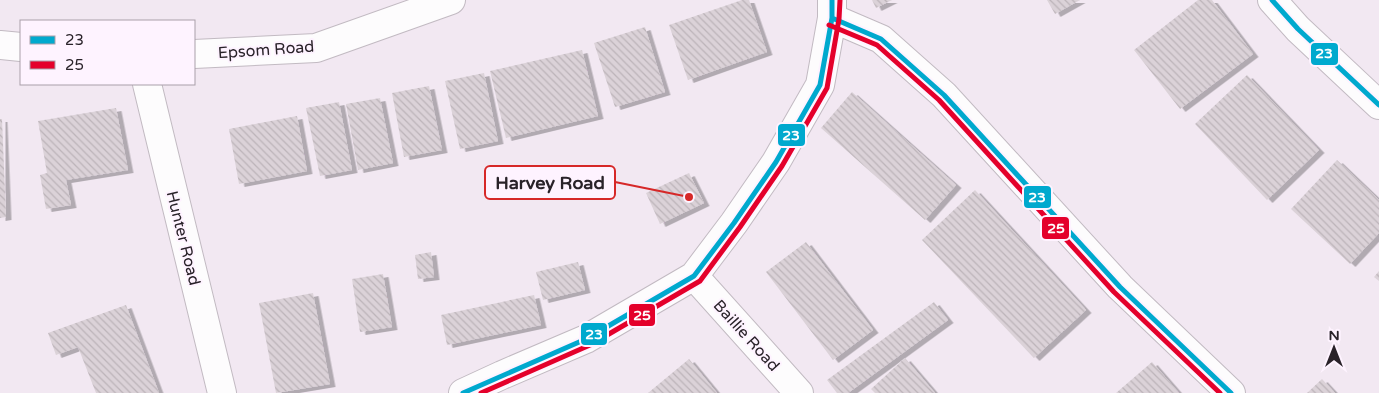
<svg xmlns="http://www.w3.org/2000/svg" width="1379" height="393" font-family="'Varela Round',sans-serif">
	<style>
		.building { fill: url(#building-back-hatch); filter: url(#shadow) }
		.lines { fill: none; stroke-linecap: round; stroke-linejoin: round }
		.minor-casing { stroke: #c2bac2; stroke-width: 30 }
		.primary-casing { stroke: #c2bac2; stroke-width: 30 }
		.minor { stroke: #fdfcfd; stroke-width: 28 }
		.primary { stroke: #fdfcfd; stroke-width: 28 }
		.bus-1-casing { stroke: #fef3ff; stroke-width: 9 }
		.bus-2-casing { stroke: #fef3ff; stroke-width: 9 }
		.bus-1 { stroke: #00a9ce; stroke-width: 5 }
		.bus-2 { stroke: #e4002b; stroke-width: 5 }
		.labels { text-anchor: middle; stroke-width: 4; stroke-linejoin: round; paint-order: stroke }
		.street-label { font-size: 16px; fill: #292229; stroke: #fef3ff }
		.leader { fill: none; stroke: #d62828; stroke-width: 2 }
		.callout-dot { fill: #d62828; stroke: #fef3ff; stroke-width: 2 }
		.callout { fill: #fef3ff; stroke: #d62828; stroke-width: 2 }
		.callout-label { font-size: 18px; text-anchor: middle; font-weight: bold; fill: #292229 }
		.line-badge { stroke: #fef3ff; stroke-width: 2 }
		.badge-label { font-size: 14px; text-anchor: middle; font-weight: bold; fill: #fff }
	</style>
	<defs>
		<pattern id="building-back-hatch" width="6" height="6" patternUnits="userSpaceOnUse" patternTransform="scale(1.25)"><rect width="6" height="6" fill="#dbd2d8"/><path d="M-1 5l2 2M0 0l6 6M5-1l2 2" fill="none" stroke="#bcb4b9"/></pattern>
		<filter id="shadow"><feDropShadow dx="5.5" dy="3" stdDeviation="0" flood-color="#0004"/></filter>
	</defs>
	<rect width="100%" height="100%" fill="#f2e8f2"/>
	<path class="building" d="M742,0H749L767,52L688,80L669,25Z
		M872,0H892L876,8Z
		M1047,0H1080L1055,14Z
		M1198,0H1212L1253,54L1180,109L1134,50Z
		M645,27L665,92L615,107L594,43Z
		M582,50L598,116L506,138L490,71Z
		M484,73L498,141L460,149L445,81Z
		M1247,75L1319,150L1267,200L1195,124Z
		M429,86L442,150L404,157L392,93Z
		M852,92L956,185L925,220L821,128Z
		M380,98L393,163L358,170L346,104Z
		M339,102L352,170L320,176L306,108Z
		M116,108L128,170L66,180L71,205L46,209L40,175L47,173L38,121Z
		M297,116L307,171L239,184L229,129Z
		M0,119H2L6,217L0,218Z
		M1337,160L1379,200V233L1350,264L1291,209Z
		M689,173L704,203L660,224L646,193Z
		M975,190L1086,310L1034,358L922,240Z
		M806,242L873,330L833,360L766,272Z
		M431,252L434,277L418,279L415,255Z
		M578,262L585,290L543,300L536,272Z
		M1379,271V281L1374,277Z
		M383,274L392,327L360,332L352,279Z
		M313,293L330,384L276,393L259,303Z
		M534,295L541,325L447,345L441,315Z
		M934,302L948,320L848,393H837L827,380Z
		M126,305L159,393H96L78,347L56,355L48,333Z
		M905,358L935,393H875L871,389Z
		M689,359L717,393H648Z
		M1152,362L1179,393H1116Z
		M1322,379L1335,393H1307Z"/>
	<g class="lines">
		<g class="minor-casing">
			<path id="minor" d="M1272,0L1298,29L1379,105
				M832,18L881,39L944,95L1120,287L1231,393
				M147,84L222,393
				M694,276L799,393
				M463,393L502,375L586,339L694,276L734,223L776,162L820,85L832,18V0"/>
		</g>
		<g class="primary-casing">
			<path id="primary" d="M0,45L21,47
				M194,54L316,48L451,0"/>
		</g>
		<use href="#minor" class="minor"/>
		<use href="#primary" class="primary"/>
		<g class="bus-1-casing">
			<path id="bus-1" d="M1272,0L1298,29L1379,105
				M832,18L881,39L944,95L1120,287L1231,393
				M463,393L586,339L694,276L734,223L776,162L820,85L832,18V0"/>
		</g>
		<g class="bus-2-casing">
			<path id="bus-2" d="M829,25L877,45L939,100L1114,292L1220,393
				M481,393L590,345L700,281L740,227L782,166L827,88L839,19L840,0"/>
		</g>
		<use href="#bus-1" class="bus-1"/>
		<use href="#bus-2" class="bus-2"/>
	</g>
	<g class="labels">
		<g class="street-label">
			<text transform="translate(266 49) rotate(-4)" y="6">Epsom Road</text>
			<text transform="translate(184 238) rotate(76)" y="6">Hunter Road</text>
			<text transform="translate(747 335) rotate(48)" y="6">Baillie Road</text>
		</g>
	</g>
	<path class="leader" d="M689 197L615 182"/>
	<circle class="callout-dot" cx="689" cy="197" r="5"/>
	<rect class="callout" x="485" y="166" width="130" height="33" rx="5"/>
	<g class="callout-label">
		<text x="550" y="189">Harvey Road</text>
	</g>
	<g class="line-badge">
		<rect x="1310" y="42" width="29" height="24" rx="5" fill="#00a9ce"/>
		<rect x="777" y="123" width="29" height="24" rx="5" fill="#00a9ce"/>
		<rect x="1023" y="185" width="29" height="24" rx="5" fill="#00a9ce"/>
		<rect x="1041" y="216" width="29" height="24" rx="5" fill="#e4002b"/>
		<rect x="628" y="303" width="28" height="24" rx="5" fill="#e4002b"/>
		<rect x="580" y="322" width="28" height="24" rx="5" fill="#00a9ce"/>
	</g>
	<g class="badge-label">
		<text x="1324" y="58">23</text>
		<text x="791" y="140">23</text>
		<text x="1037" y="202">23</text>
		<text x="1056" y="233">25</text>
		<text x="642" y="320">25</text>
		<text x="594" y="339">23</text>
	</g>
	<rect x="20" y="20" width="175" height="65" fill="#fef3ff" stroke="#a99fa9"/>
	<rect x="30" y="36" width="25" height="8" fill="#00a9ce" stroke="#a99fa9"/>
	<text x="65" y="45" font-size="15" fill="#292229">23</text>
	<rect x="30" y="61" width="25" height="8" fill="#e4002b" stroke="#a99fa9"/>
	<text x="65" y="70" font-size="15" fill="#292229">25</text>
	<g transform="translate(1334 348)" stroke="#fef3ff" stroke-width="4" paint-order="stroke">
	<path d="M0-4L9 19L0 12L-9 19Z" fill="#292229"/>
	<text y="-8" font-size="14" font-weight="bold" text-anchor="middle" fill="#292229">N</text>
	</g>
</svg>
